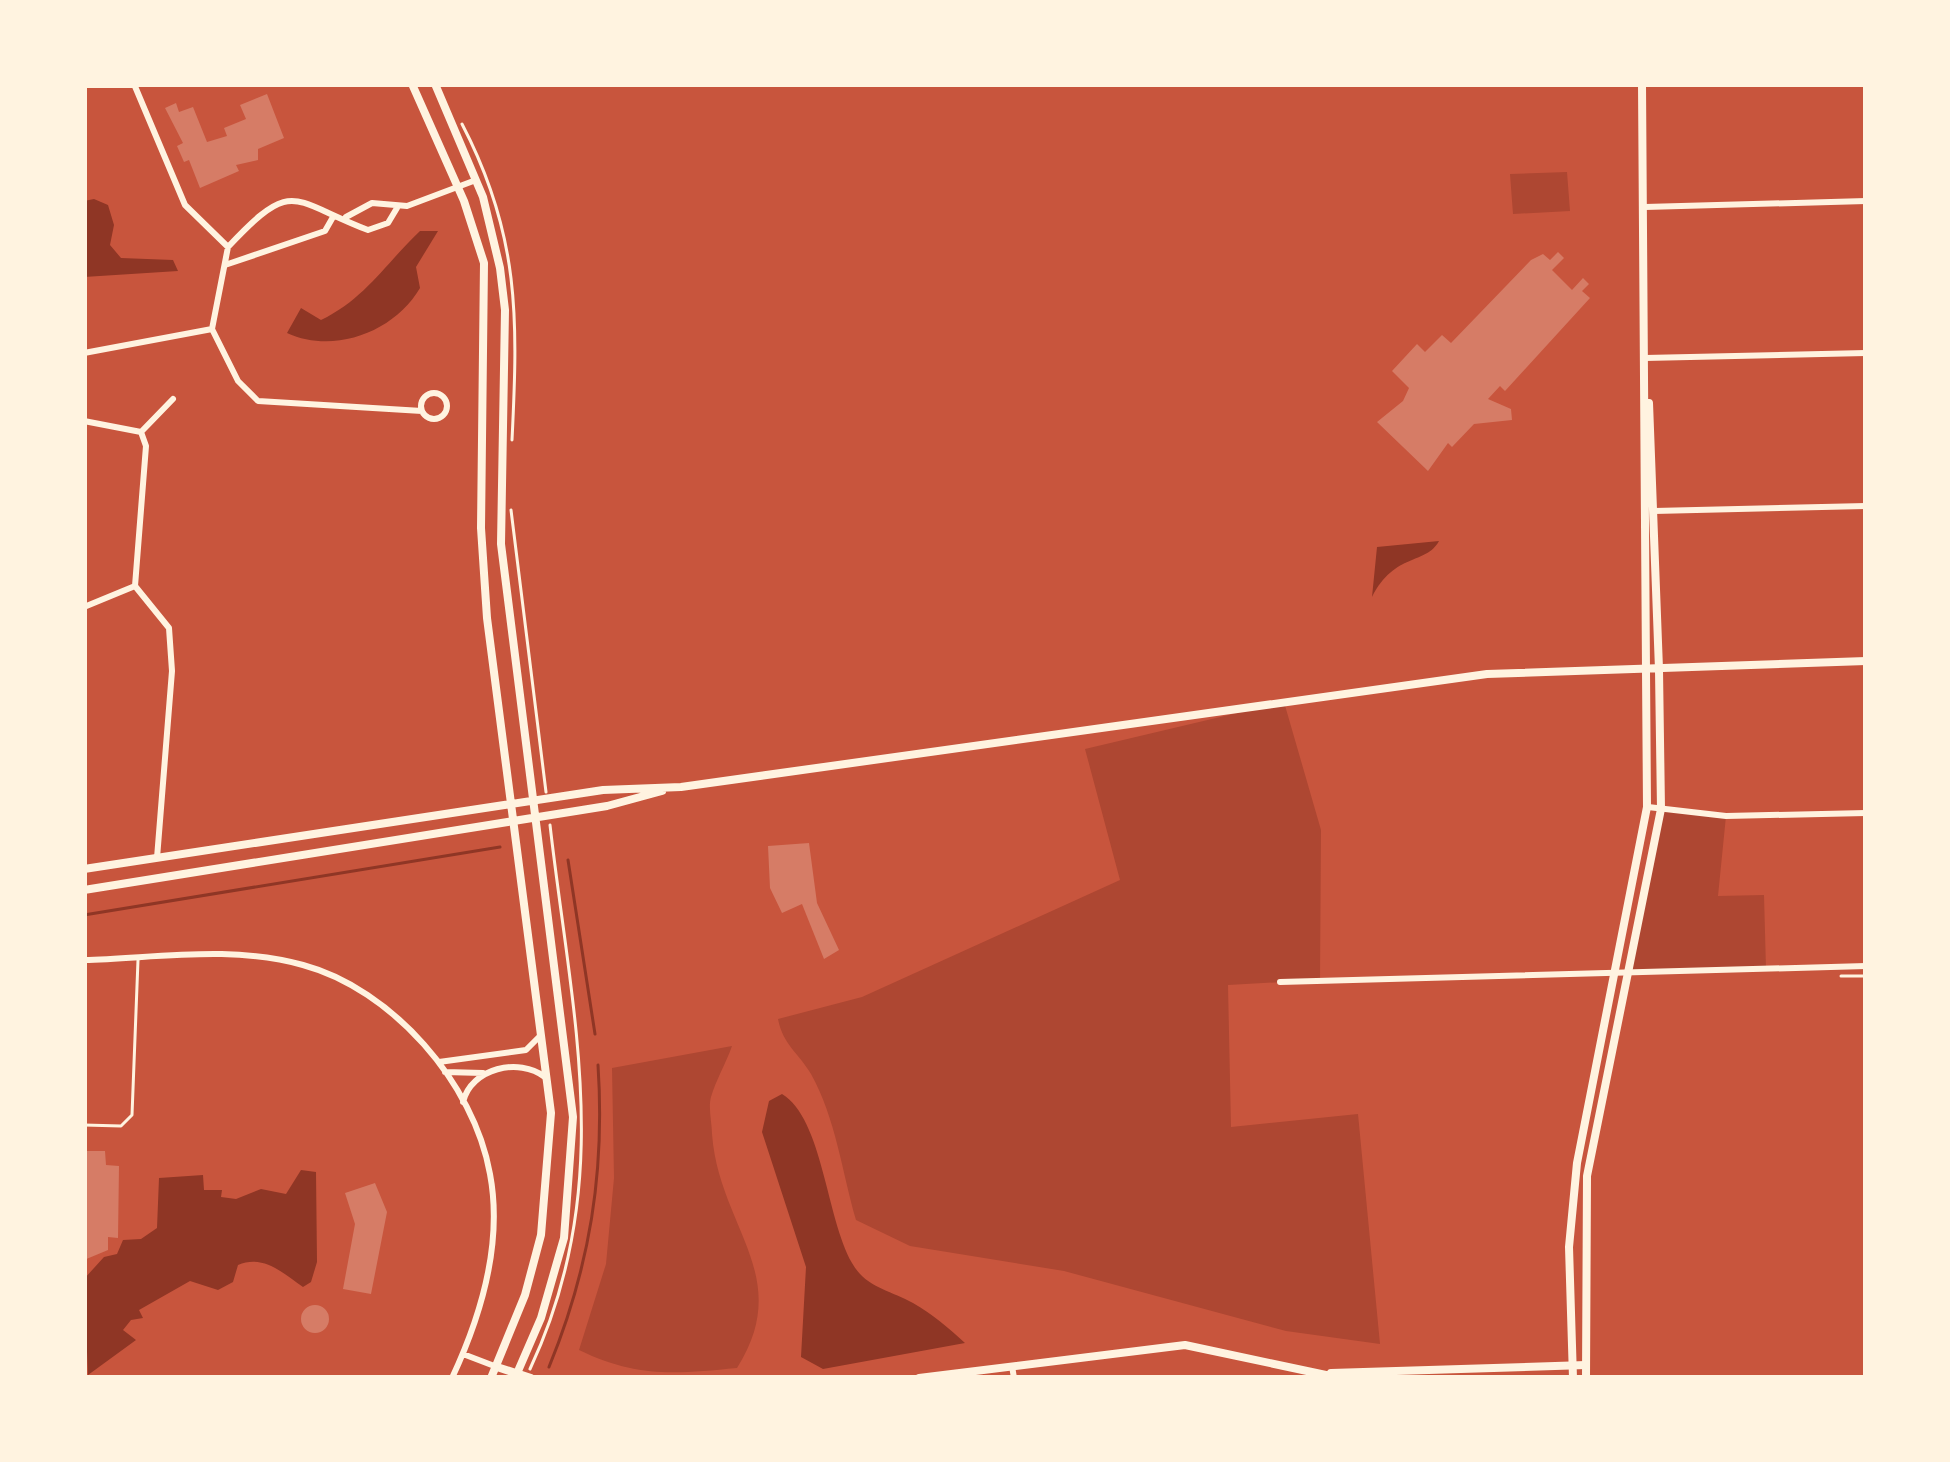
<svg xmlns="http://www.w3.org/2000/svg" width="1950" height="1462" font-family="'Noto Sans',sans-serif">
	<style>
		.green { fill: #ae4732 }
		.water { fill: #8f3625 }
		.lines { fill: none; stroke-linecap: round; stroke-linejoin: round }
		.stream { stroke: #8f3625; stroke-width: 3 }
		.building { fill: #d67c66 }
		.path { stroke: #fff3e0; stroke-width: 3 }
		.service { stroke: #fff3e0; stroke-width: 3 }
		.minor { stroke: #fff3e0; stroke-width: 6 }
		.tertiary { stroke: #fff3e0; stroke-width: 8 }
		.secondary { stroke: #fff3e0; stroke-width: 8 }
	</style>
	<rect width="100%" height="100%" fill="#c8553d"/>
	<path class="green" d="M1567,172L1570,211L1513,214L1510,174Z
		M1284,702L1321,830L1320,980L1228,985L1231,1127L1358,1114L1380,1344L1286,1331L1064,1271L910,1246L856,1220C842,1172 836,1119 811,1074C798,1052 783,1045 778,1019L862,997L1120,880L1085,749Z
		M1661,809L1726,816L1718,896L1764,895L1766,969L1629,970Z
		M732,1046C726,1063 716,1080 711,1097C708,1108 712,1123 712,1134C719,1228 795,1276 737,1368C674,1374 637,1378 579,1350L606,1264L614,1178L612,1068Z"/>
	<path class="water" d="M94,199L108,205L114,225L110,245L121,258L173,260L178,271L84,277V201Z
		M420,231H438L416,267L420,288C395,331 335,355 287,333L301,308L321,320C365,299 386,263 420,231Z
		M1439,541C1426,565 1395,552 1372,597L1377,547Z
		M782,1094C823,1119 826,1217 852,1263C866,1288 890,1290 913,1303C932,1314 949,1328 965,1343L823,1369L801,1357L806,1267L762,1132L769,1101Z
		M301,1170L316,1172L317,1262L311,1282L303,1287C283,1273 263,1254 238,1265L233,1282L218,1290L190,1281L139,1310L143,1318L131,1320L123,1330L136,1340L88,1375L84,1279L104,1257L117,1254L123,1240L141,1239L157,1228L159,1178L203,1175L204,1190H222L221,1197L236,1199L261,1189L286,1194Z"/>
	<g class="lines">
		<path class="stream" d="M568,860L595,1034
			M84,915L500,847
			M549,1367C590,1267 605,1172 598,1065"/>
	</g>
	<path class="building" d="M267,94L284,138L258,149V160L236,165L239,171L200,188L189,160L184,162L177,146L183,143L165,108L176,103L179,112L193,107L207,142L227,136L224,128L246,119L240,105Z
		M1558,252L1564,258L1552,270L1572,290L1583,278L1589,284L1582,291L1590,298L1505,391L1500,386L1488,399L1511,409L1512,420L1474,424L1452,447L1448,443L1428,471L1377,422L1403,401L1409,388L1392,371L1417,344L1425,352L1442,335L1451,343L1531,260L1543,254L1550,260Z
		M809,843L817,903L839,950L824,959L802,904L782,913L770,888L768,846Z
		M84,1151H105L106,1165L119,1166L118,1238L108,1237V1250L84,1260Z
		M375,1183L387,1212L371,1294L343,1289L355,1224L345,1193Z
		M301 1319a14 14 0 1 1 28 0a14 14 0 1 1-28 0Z"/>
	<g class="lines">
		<path class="path" d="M462,124C520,235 518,319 512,440
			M511,510L546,792
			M1841,976H1866
			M530,1369C617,1184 572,1018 550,825"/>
		<path class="service" d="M84,1125L121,1126L132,1115L138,960"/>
		<path class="minor" d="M84,85H134
			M1645,207L1866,201
			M346,217L372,203L407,206L476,180
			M228,247C294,177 290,200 368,230L388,223L397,208
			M225,265L325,231L333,217
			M212,329L238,381L258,401L422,411
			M84,353L212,329L228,247L185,205L134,84
			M1645,358L1866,353
			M421 406a13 13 0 1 1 26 0a13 13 0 1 1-26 0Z
			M84,421L141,432L146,446L135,586L169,628L172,671L157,858
			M141,432L173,399
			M1654,511L1866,506
			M84,607L135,586
			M1648,807L1726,816L1866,813
			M84,960C157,958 232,945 303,965C392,989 474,1083 490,1174C503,1243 481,1316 452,1378
			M1280,982L1866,966
			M439,1062L526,1050L541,1035
			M445,1072L483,1073
			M463,1102C471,1068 519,1057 545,1077
			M463,1354L497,1367
			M1012,1366L1014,1378"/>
		<path class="tertiary" d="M1642,84L1646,670
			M1649,403L1659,669
			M497,1367L531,1378
			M1331,1373L1586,1365
			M919,1378L1185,1345L1340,1378"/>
		<path class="secondary" d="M412,84L464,201L484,263L481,528L487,618L551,1113L541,1235L525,1295L491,1378
			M435,84L483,197L500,268L505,310L501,544L573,1117L564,1238L541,1318L515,1378
			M84,869L603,790L681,787L1487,674L1866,661
			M84,890L607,806L662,791
			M1573,1378L1569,1247L1577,1163L1647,807L1646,671
			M1586,1378L1587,1176L1661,809L1659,670"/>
	</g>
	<rect width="1950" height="1462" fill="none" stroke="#fff3e0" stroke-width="174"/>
</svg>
